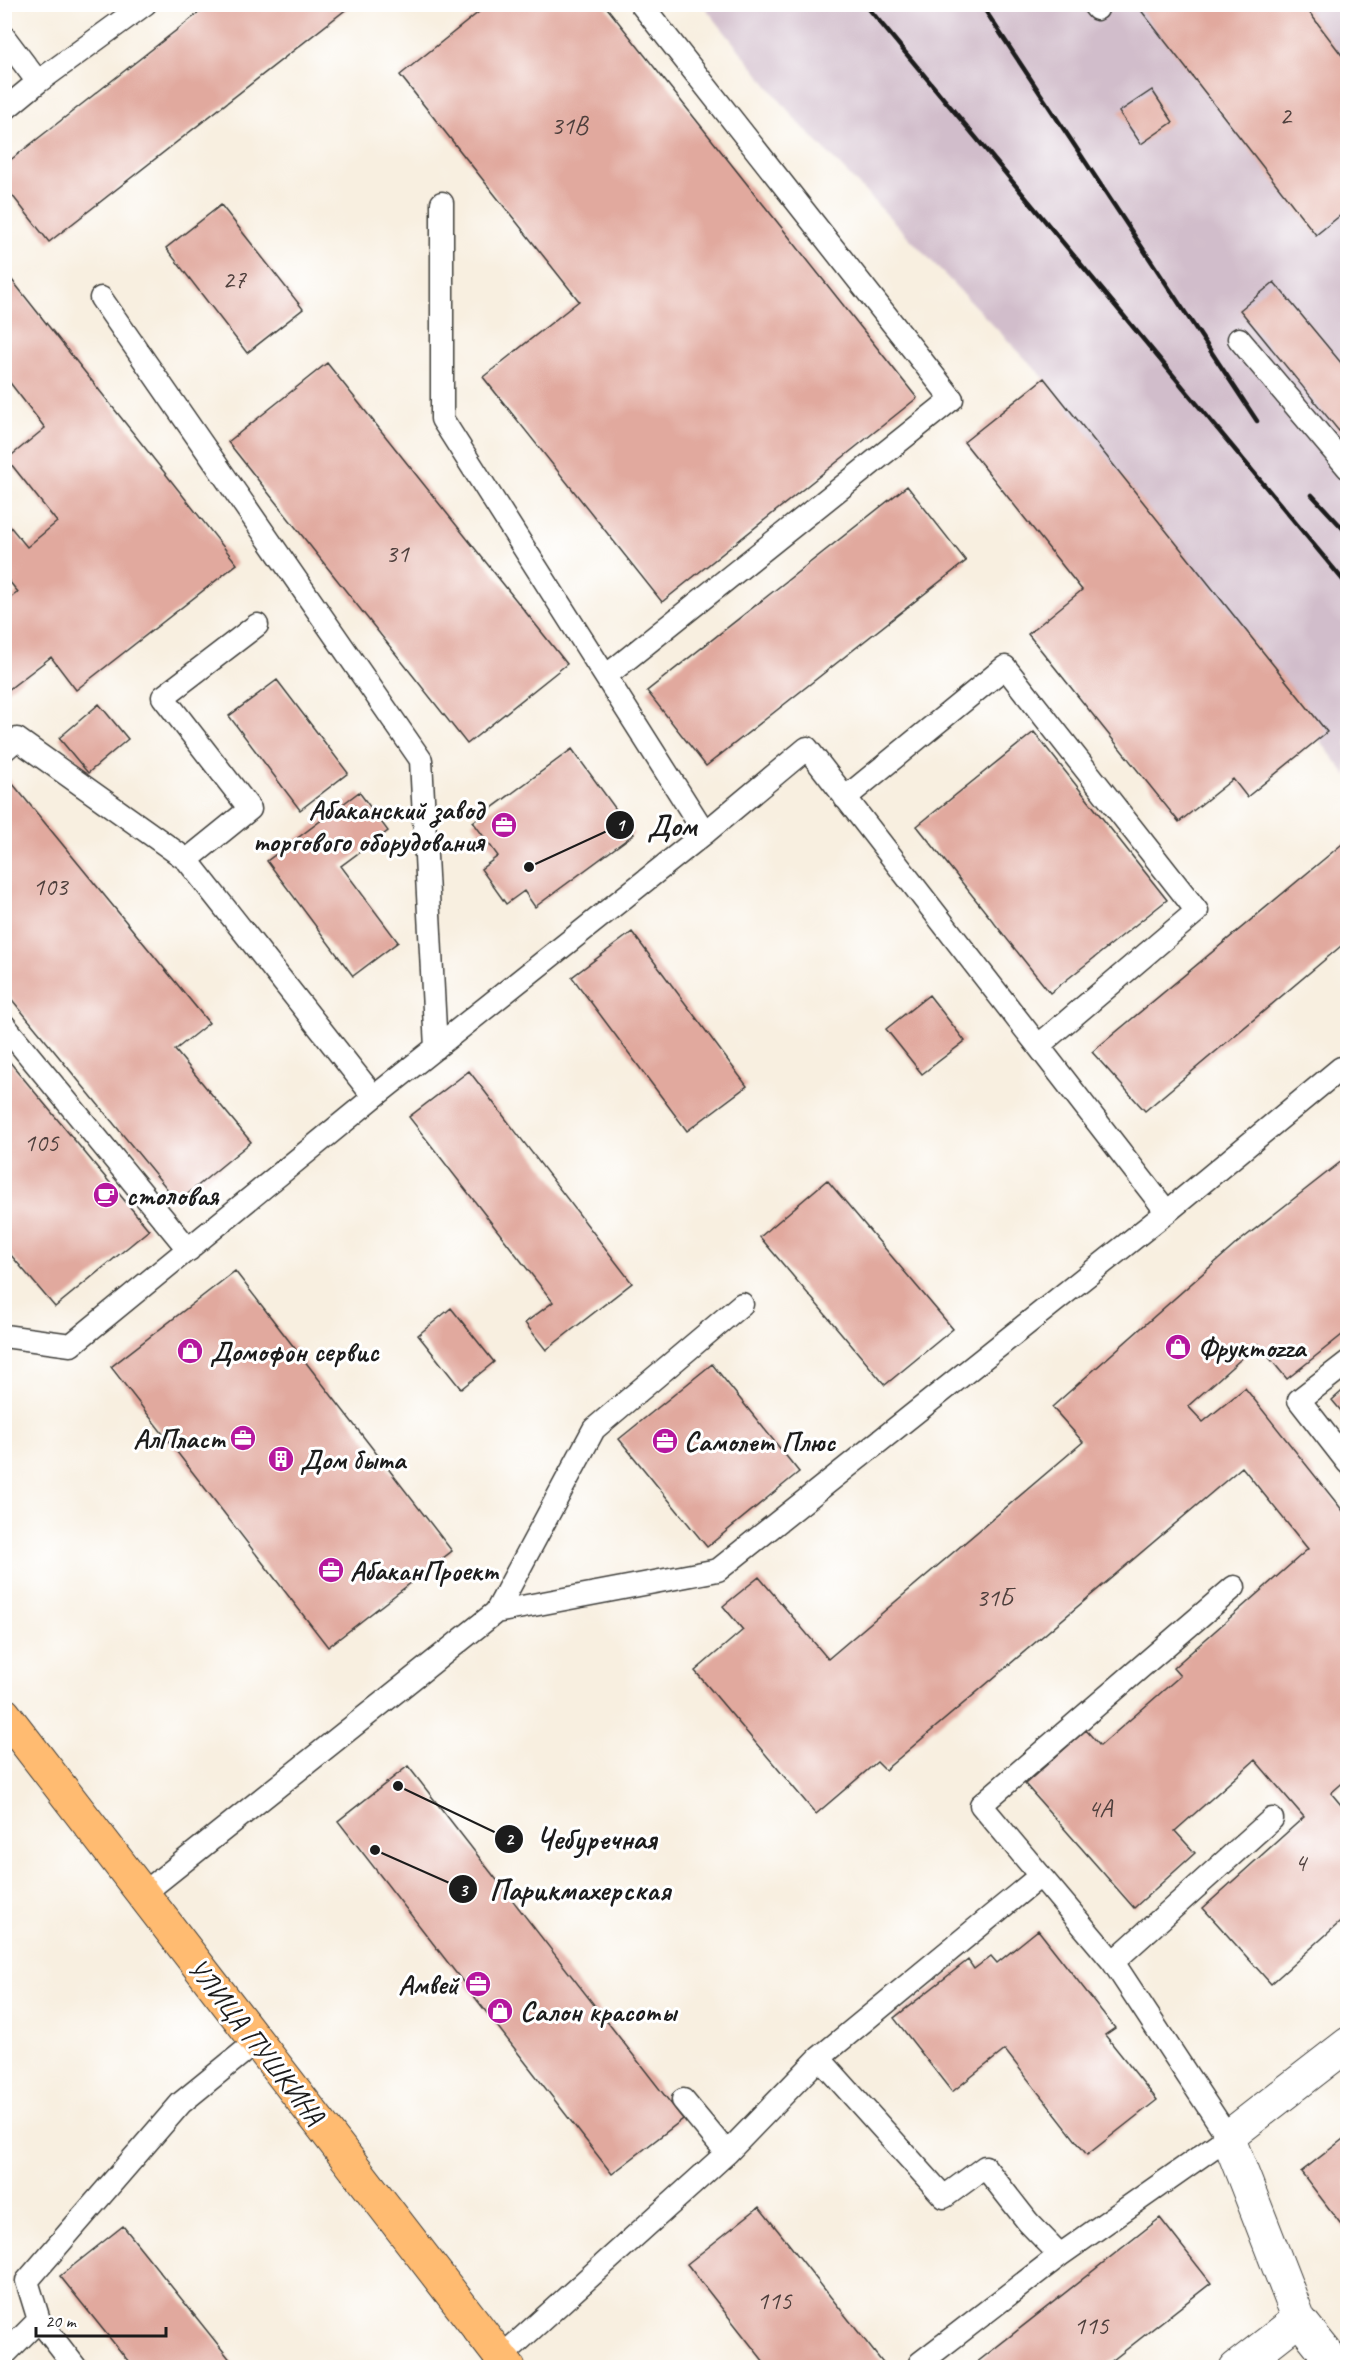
<svg xmlns="http://www.w3.org/2000/svg" width="1352" height="2372" font-family="Caveat,sans-serif">
	<style>
		.industrial { fill: #d1bdcb }
		.building { fill: #e1a99e }
		.lines { fill: none; stroke-linecap: round; stroke-linejoin: round }
		.service-casing { stroke: #3d3c39; stroke-width: 25 }
		.minor-casing { stroke: #3d3c39; stroke-width: 35 }
		.primary-casing { stroke: #3d3c39; stroke-width: 35 }
		.service { stroke: #fff; stroke-width: 22 }
		.minor { stroke: #fff; stroke-width: 33 }
		.primary { stroke: #ffbb71; stroke-width: 33 }
		.rail { stroke: #1c1c1c; stroke-width: 4.5 }
		.labels { text-anchor: middle; stroke-width: 6; stroke-linejoin: round; paint-order: stroke }
		.number-label { font-size: 26px; fill: #4d3f3c }
		.poi-label { font-size: 28px; font-weight: bold; fill: #1c1c1c; stroke: #fff; text-anchor: start }
		.street-label { font-size: 28px; fill: #1c1c1c; stroke: #fff }
		.leader { fill: none; stroke: #1c1c1c; stroke-width: 2 }
		.callout-dot { fill: #1c1c1c; stroke: #fff; stroke-width: 2 }
		.mark-label { font-size: 18px; text-anchor: middle; font-weight: bold; fill: #fff }
		.callout-label { font-size: 30px; text-anchor: middle; font-weight: bold; fill: #1c1c1c; stroke: #fff; stroke-width: 6; stroke-linejoin: round; paint-order: stroke }
	</style>
	<rect width="100%" height="100%" fill="#fff"/>
	<filter id="ink" filterUnits="userSpaceOnUse"><feTurbulence type="fractalNoise" baseFrequency=".0167" numOctaves="2"/><feDisplacementMap in="SourceGraphic" scale="12" xChannelSelector="R" yChannelSelector="G"/><feConvolveMatrix kernelMatrix="1 2 1 2 8 2 1 2 1" color-interpolation-filters="sRGB"/></filter>
	<filter id="wash" filterUnits="userSpaceOnUse"><feTurbulence type="fractalNoise" baseFrequency=".008" numOctaves="4" result="noise"/><feDisplacementMap in="SourceGraphic" scale="24" xChannelSelector="R" yChannelSelector="G"/><feGaussianBlur stdDeviation="1.35" result="paint"/><feColorMatrix in="noise" values="0 0 0 0 0 0 0 0 0 0 0 0 0 0 0 0 0 1.4 0 .05"/><feComposite in="paint" operator="in"/></filter>
	<g filter="url(#wash)">
		<rect width="100%" height="100%" fill="#f8efe0"/>
		<path class="industrial" d="M703,5H1347V776L1044,378L795,119Z"/>
		<g id="blocks">
			<path class="building" d="M210,4H353L49,242L4,185V165Z
				M489,4H604L917,398L662,602L483,377L579,301L400,75Z
				M1136,4H1303L1347,62V210L1316,235Z
				M1152,90L1173,122L1141,144L1119,112Z
				M221,205L303,309L247,353L166,248Z
				M4,270L237,564L76,690L51,657L4,693V603L18,592L4,575V519L27,547L57,522L7,459L45,428L4,375Z
				M1274,282L1347,370V441L1240,310Z
				M327,363L567,664L467,744L228,442Z
				M1044,378L1327,732L1247,797L1233,779L1179,822L1028,634L1082,590L964,442Z
				M907,486L966,561L706,766L647,691Z
				M277,680L348,773L300,810L229,716Z
				M99,704L128,739L88,773L59,738Z
				M1034,732L1167,900L1050,993L917,826Z
				M572,749L634,834L535,907L524,891L506,904L481,869L498,856L473,822Z
				M8,778L209,1023L175,1050L251,1142L178,1202L4,990V781Z
				M359,792L388,831L341,866L398,942L353,976L267,861Z
				M1347,840V941L1145,1111L1092,1052Z
				M632,932L747,1086L687,1131L572,977Z
				M929,995L965,1041L922,1074L886,1029Z
				M4,1055L149,1230L55,1307L4,1247Z
				M469,1071L632,1283L546,1350L525,1323L553,1302L409,1117Z
				M1347,1157V1331L1287,1379L1258,1344L1188,1406L1203,1422L1245,1388L1347,1516V1779L1331,1793L1347,1812V1916L1271,1984L1203,1908L1304,1817L1255,1760L1175,1831L1195,1853L1134,1908L1025,1784L1086,1730L1100,1746L1180,1676L1173,1668L1308,1549L1242,1467L885,1770L877,1762L816,1814L695,1671L743,1630L723,1606L759,1577L828,1659L1083,1442L1052,1407L1236,1244Z
				M827,1180L953,1329L885,1385L760,1237Z
				M235,1271L452,1551L328,1647L111,1367Z
				M451,1308L494,1362L461,1389L418,1335Z
				M712,1364L799,1472L707,1547L619,1439Z
				M1347,1387V1418L1332,1400Z
				M408,1766L683,2119L612,2174L338,1821Z
				M1038,1930L1115,2028L1105,2035L1157,2100L1087,2155L1005,2050L952,2092L894,2018L968,1960L974,1969L991,1956L997,1963Z
				M1347,2136V2232L1301,2172Z
				M759,2207L788,2243L886,2367H768L687,2264Z
				M1160,2218L1211,2283L1104,2367H971Z
				M123,2226L236,2367H133L60,2276Z"/>
		</g>
	</g>
	<g filter="url(#ink)">
		<use href="#blocks" fill-opacity="0" stroke="#3d3c39" stroke-width="1.5"/>
		<g class="lines">
			<g class="service-casing">
				<path id="service" d="M1093,4L1097,9
					M4,37L38,82
					M4,110L38,82L145,4
					M442,203V419L705,833
					M101,298L421,760L436,1048
					M1239,339L1348,468
					M606,676L952,399L641,4
					M4,750L17,739L187,860
					M845,798L1005,667L1197,911L1038,1046
					M4,1025L189,1250
					M374,1097L705,833L807,748L1167,1212
					M4,1336L71,1345L374,1097L187,860L250,809L163,697L257,625
					M1348,1362L1299,1400L1348,1463
					M496,1612L594,1429L742,1304
					M144,1893L496,1612L718,1570L1167,1212L1341,1068
					M1113,1962L1272,1819
					M819,2058L944,2197L985,2167L1028,2222L1060,2255
					M683,2100L727,2153
					M39,2320L76,2368
					M4,2355L39,2320L27,2281L181,2103L257,2041
					M501,2357L727,2153L819,2058L1040,1876
					M920,2363L1060,2255L1228,2137L1113,1962L981,1805L1234,1587"/>
			</g>
			<g class="minor-casing">
				<path id="minor" d="M1236,2368L1299,2319
					M1320,2368L1331,2359L1299,2319L1228,2137L1348,2044"/>
			</g>
			<g class="primary-casing">
				<path id="primary" d="M4,1714L509,2368"/>
			</g>
			<use href="#service" class="service"/>
			<use href="#minor" class="minor"/>
			<use href="#primary" class="primary"/>
			<path class="rail" d="M865,4L1348,586
				M981,4L1257,421
				M1312,495L1348,534"/>
		</g>
	</g>
	<defs>
		<g id="office-disc" transform="scale(1.35)"><circle r="9.5" fill="#b5179e" stroke="#fff"/><path d="M-6-3h4V-5.5h4V-3h4V5H-6ZM-1-4.5V-3h2v-1.5ZM-6 0V1H6V0Z" fill="#fff"/></g>
		<g id="cafe-disc" transform="scale(1.35)"><circle r="9.5" fill="#b5179e" stroke="#fff"/><path d="M-5.5-4.5H6V0H3Q3 3.5 0 3.5H-2.5Q-5.5 3.5-5.5 0ZM3-3.2v2h1.7v-2ZM-6 4.5H4V6H-6Z" fill="#fff"/></g>
		<g id="shop-disc" transform="scale(1.35)"><circle r="9.5" fill="#b5179e" stroke="#fff"/><path d="M-5-2.5h2.3a2.7 3.5 0 0 1 5.4 0H5L5.5 6h-11ZM-1.5-2.5h3a1.5 2.3 0 0 0-3 0Z" fill="#fff"/></g>
		<g id="building-disc" transform="scale(1.35)"><circle r="9.5" fill="#b5179e" stroke="#fff"/><path d="M-4-6H4V6H1V3H-1V6H-4ZM-2.5-4.3h1.7v1.8h-1.7ZM.8-4.3h1.7v1.8H.8ZM-2.5-1h1.7V.8h-1.7ZM.8-1h1.7V.8H.8Z" fill="#fff"/></g>
	</defs>
	<g fill-rule="evenodd">
		<use href="#office-disc" x="504" y="825"/>
		<use href="#cafe-disc" x="106" y="1195"/>
		<use href="#shop-disc" x="1178" y="1347"/>
		<use href="#shop-disc" x="190" y="1351"/>
		<use href="#office-disc" x="243" y="1438"/>
		<use href="#office-disc" x="665" y="1441"/>
		<use href="#building-disc" x="281" y="1459"/>
		<use href="#office-disc" x="331" y="1570"/>
		<use href="#office-disc" x="478" y="1984"/>
		<use href="#shop-disc" x="500" y="2011"/>
	</g>
	<g class="labels">
		<g class="number-label">
			<text x="1285" y="124">2</text>
			<text x="569" y="134">31В</text>
			<text x="234" y="288">27</text>
			<text x="397" y="562">31</text>
			<text x="50" y="895">103</text>
			<text x="41" y="1151">105</text>
			<text x="994" y="1606">31Б</text>
			<text x="1100" y="1817">4А</text>
			<text x="1300" y="1871">4</text>
			<text x="774" y="2309">115</text>
			<text x="1091" y="2334">115</text>
		</g>
		<g class="poi-label">
			<text x="484" y="819" text-anchor="end">Абаканский завод<tspan x="484" dy="32">торгового оборудования</tspan></text>
			<text x="126" y="1205">столовая</text>
			<text x="1198" y="1357">Фруктоzzа</text>
			<text x="210" y="1361">Домофон сервис</text>
			<text x="224" y="1448" text-anchor="end">АлПласт</text>
			<text x="684" y="1451">Самолет Плюс</text>
			<text x="300" y="1469">Дом быта</text>
			<text x="350" y="1580">АбаканПроект</text>
			<text x="458" y="1994" text-anchor="end">Амвей</text>
			<text x="520" y="2021">Салон красоты</text>
		</g>
		<g class="street-label">
			<text transform="translate(257 2041) rotate(52)" y="10">УЛИЦА ПУШКИНА</text>
		</g>
	</g>
	<path class="leader" d="M529 867L620 825M398 1786L509 1839M375 1850L463 1889"/>
	<g class="callout-dot">
		<circle cx="529" cy="867" r="6"/>
		<circle cx="398" cy="1786" r="6"/>
		<circle cx="375" cy="1850" r="6"/>
		<circle cx="620" cy="825" r="15"/>
		<circle cx="509" cy="1839" r="15"/>
		<circle cx="463" cy="1889" r="15"/>
	</g>
	<g class="mark-label">
		<text x="620" y="831">1</text>
		<text x="509" y="1845">2</text>
		<text x="463" y="1896">3</text>
	</g>
	<g class="callout-label">
		<text x="672" y="836">Дом</text>
		<text x="596" y="1849">Чебуречная</text>
		<text x="580" y="1900">Парикмахерская</text>
	</g>
	<rect width="1352" height="2372" fill="none" stroke="#fff" stroke-width="24"/>
	<path d="M36 2327v9h130v-9" fill="none" stroke="#1c1c1c" stroke-width="3"/>
	<text x="45" y="2327" font-size="18" fill="#1c1c1c" stroke="#ffffff" stroke-width="4.5" paint-order="stroke">20 m</text>
</svg>
